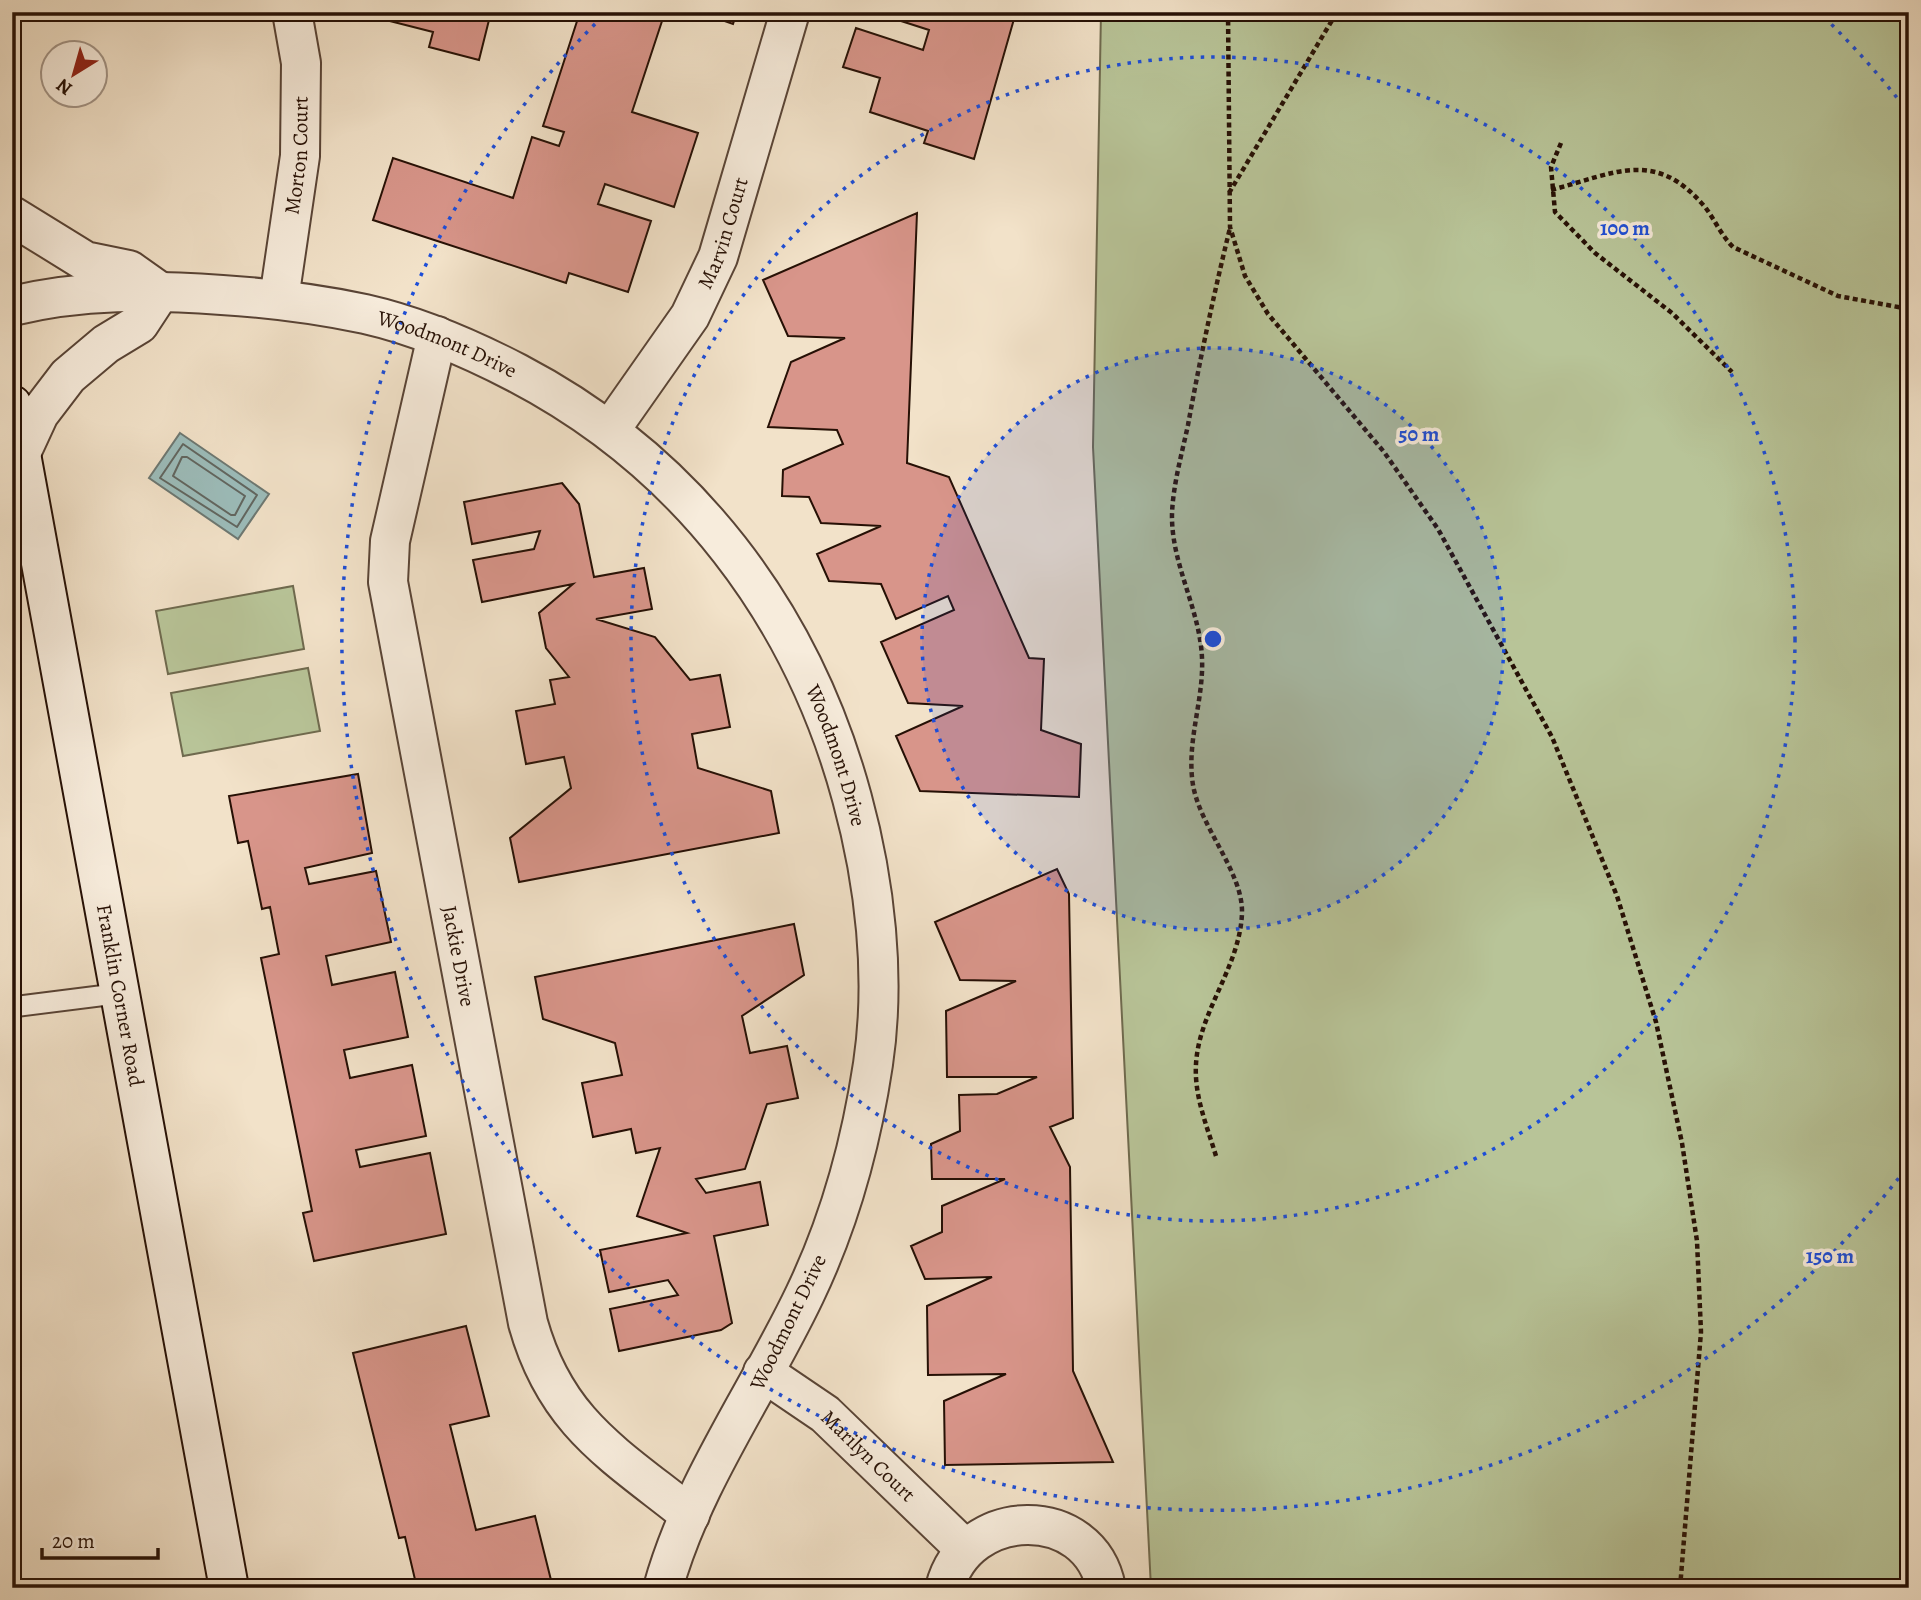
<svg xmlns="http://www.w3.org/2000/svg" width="1921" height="1600" font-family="Alegreya,serif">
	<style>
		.green { fill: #b8c498; stroke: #6f6a4e; stroke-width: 2 }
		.water { fill: #9cbdbb; stroke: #6d7872; stroke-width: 2 }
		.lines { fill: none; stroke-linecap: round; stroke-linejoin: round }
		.shore { stroke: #616660; stroke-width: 2 }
		.building { fill: #d8958a; stroke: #261005; stroke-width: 2 }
		.service-casing { stroke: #594436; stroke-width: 23 }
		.minor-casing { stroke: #594436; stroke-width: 42 }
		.secondary-casing { stroke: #261005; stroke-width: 42 }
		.path { stroke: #261005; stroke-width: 4.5; stroke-dasharray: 5 3.5; stroke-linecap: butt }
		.service { stroke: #f7ecdc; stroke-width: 19 }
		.minor { stroke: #f7ecdc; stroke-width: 38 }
		.secondary { stroke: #f7ecdc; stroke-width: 38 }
		.ring { fill: none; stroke: #1d4ed8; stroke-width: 3.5; stroke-dasharray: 3.5 7 }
		.labels { text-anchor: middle; stroke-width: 7; stroke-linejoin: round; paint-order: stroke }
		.street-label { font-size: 21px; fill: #261005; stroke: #f7ecdc }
		.centre { fill: #1d4ed8; stroke: #f7ecdc; stroke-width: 3.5 }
		.ring-label { font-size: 21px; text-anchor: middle; font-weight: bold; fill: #1d4ed8; stroke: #f7ecdc; stroke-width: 7; stroke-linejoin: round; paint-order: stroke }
	</style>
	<rect width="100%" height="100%" fill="#f2e2c9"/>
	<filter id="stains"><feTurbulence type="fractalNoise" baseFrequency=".00286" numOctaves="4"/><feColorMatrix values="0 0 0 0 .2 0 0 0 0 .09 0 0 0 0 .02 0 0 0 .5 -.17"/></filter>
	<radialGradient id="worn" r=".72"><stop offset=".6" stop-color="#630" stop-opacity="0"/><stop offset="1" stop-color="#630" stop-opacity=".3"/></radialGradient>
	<path class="green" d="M1101,12H1909V1588H1151L1093,447Z
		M293,586L304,649L168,674L156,611Z
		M308,668L320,731L183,756L171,693Z"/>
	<path class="water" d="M180,433L269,494L238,539L149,478Z"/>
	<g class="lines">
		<path class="shore" d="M183,444L257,495L237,527L160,478Z
			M182,457H187L245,496L235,515H231L173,476Z"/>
	</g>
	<path class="building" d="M375,12H491L479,60L429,47L433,32L374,17Z
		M580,12H665L632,112L698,133L674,207L605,184L598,204L651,221L628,292L569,273L566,283L373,220L393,158L513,198L532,137L559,146L564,132L543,126Z
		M699,12H737L733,24Z
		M873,12H1016L974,159L924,143L928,131L870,112L880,78L843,67L856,28L923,50L929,30Z
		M917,213L907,463L949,477L1029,658L1044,659L1041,730L1081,744L1079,797L920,791L896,736L963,706L908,703L881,642L954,610L948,596L896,619L881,584L829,581L817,554L881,526L821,523L809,497L782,496L783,470L843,444L837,430L768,427L791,362L845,338L788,336L763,280Z
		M562,483L579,504L594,577L644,568L652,609L596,619L655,637L690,680L720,675L730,727L692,734L698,768L771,791L779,833L519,882L510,838L571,788L564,757L526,764L516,711L555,704L550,680L569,677L546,648L539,613L573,584L482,602L473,560L534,549L540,531L472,544L464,502Z
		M358,774L372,853L305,868L309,884L376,871L391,942L326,956L332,985L395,972L408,1037L344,1050L350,1078L412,1065L426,1136L356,1150L360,1167L430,1153L446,1234L314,1261L303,1213L312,1211L261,958L279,954L270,907L262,909L248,841L238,843L229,796Z
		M1057,869L1069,894L1073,1118L1050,1127L1070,1167L1073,1371L1113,1462L945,1465L944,1401L1006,1374L928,1375L927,1306L992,1277L925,1279L911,1246L942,1232V1206L1005,1179H932L931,1144L960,1131L959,1095L997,1094L1037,1077H947L946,1011L1016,981L960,980L935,922Z
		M794,924L804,975L742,1016L750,1053L787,1046L798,1098L767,1104L745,1169L696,1179L706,1193L760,1182L768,1225L714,1236L732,1323L721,1330L619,1351L610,1309L678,1295L668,1280L609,1292L600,1250L687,1233L637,1216L660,1148L636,1153L631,1129L593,1137L582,1083L622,1075L615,1043L543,1019L535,977Z
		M466,1326L489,1416L450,1425L476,1530L535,1516L553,1588H417L405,1537L399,1538L353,1353Z"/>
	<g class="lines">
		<g class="service-casing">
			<path id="service" d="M12,1007L123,993"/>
		</g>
		<g class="minor-casing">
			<g id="minor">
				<path d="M12,216L85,261L129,270L160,292L139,324L106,344L68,376L39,414L21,453"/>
				<path id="s1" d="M279,299L300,156L301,63L292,12"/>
				<path id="s2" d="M12,306C82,289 151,290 222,295C270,298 318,304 365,314C418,326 469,348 517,373C687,462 802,613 852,798C875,882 886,977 873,1064C861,1144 840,1221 805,1294C759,1391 692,1483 663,1588"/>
				<path id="s3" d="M437,336L390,541L388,582L528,1323C556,1423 614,1454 690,1515"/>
				<path id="s4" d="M610,430L690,316L718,257L790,12"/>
				<path id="s5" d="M763,1372L825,1414L965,1549"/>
				<path d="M945,1588C966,1505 1090,1503 1106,1588"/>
			</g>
		</g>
		<g class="secondary-casing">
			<g id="secondary">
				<path id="s6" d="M12,405L229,1588"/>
			</g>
		</g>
		<path class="path" d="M1228,12L1230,227L1245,276L1268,314L1384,452L1438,529L1552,737L1617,896L1656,1022L1682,1143L1697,1241L1701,1332L1680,1588
			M1561,143L1551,167L1555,212L1595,253L1672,313L1732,372
			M1551,190C1616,173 1655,148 1705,207C1715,220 1721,235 1733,247L1838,296L1909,309
			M1229,193L1337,12
			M1216,1156C1207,1126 1194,1096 1196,1064C1199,1011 1240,967 1242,913C1243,872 1200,827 1193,785C1186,742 1204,700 1202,658C1200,609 1171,564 1172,514C1173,485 1182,453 1188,425C1200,359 1214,293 1230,228"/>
		<use href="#service" class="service"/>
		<use href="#minor" class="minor"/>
		<use href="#secondary" class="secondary"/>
	</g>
	<circle cx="1213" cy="639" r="291" fill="#1d4ed8" fill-opacity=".12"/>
	<g class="ring">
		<circle cx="1213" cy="639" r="291"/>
		<circle cx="1213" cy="639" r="582"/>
		<path d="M1905 1170A872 872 0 1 1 602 17M1824 17A872 872 0 0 1 1905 108"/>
	</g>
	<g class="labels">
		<g class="street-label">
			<text dy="7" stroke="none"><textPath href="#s1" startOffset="145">Morton Court</textPath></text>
			<text dy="7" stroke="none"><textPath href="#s4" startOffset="229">Marvin Court</textPath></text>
			<text dy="7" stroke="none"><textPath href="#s2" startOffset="443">Woodmont Drive</textPath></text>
			<text dy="7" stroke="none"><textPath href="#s2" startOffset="1031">Woodmont Drive</textPath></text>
			<text dy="7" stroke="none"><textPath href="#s3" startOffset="632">Jackie Drive</textPath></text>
			<text dy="7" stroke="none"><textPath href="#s6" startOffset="600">Franklin Corner Road</textPath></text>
			<text transform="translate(788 1322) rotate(-64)" y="7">Woodmont Drive</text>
			<text dy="7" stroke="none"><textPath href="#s5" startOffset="135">Marilyn Court</textPath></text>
		</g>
	</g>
	<circle cx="1213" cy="639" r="10" class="centre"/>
	<g class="ring-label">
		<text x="1625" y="235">100 m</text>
		<text x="1419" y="441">50 m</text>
		<text x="1830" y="1263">150 m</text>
	</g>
	<rect width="1921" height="1600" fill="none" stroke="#f2e2c9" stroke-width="42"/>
	<rect x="14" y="14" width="1893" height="1572" fill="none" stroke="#261005" stroke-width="3.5"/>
	<rect x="21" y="21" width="1879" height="1558" fill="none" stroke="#261005" stroke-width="2"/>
	<g transform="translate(74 74) rotate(217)"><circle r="33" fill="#f7ecdc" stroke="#a39486" stroke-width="2"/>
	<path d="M0-5L12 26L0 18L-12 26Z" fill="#8f2418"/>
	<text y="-10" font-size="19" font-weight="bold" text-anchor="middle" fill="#261005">N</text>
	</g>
	<path d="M42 1548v10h116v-10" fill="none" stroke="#261005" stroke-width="3.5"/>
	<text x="52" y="1548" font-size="21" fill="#261005" stroke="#f7ecdc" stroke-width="5" paint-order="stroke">20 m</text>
	<rect width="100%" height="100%" filter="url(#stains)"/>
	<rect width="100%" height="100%" fill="url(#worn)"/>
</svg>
